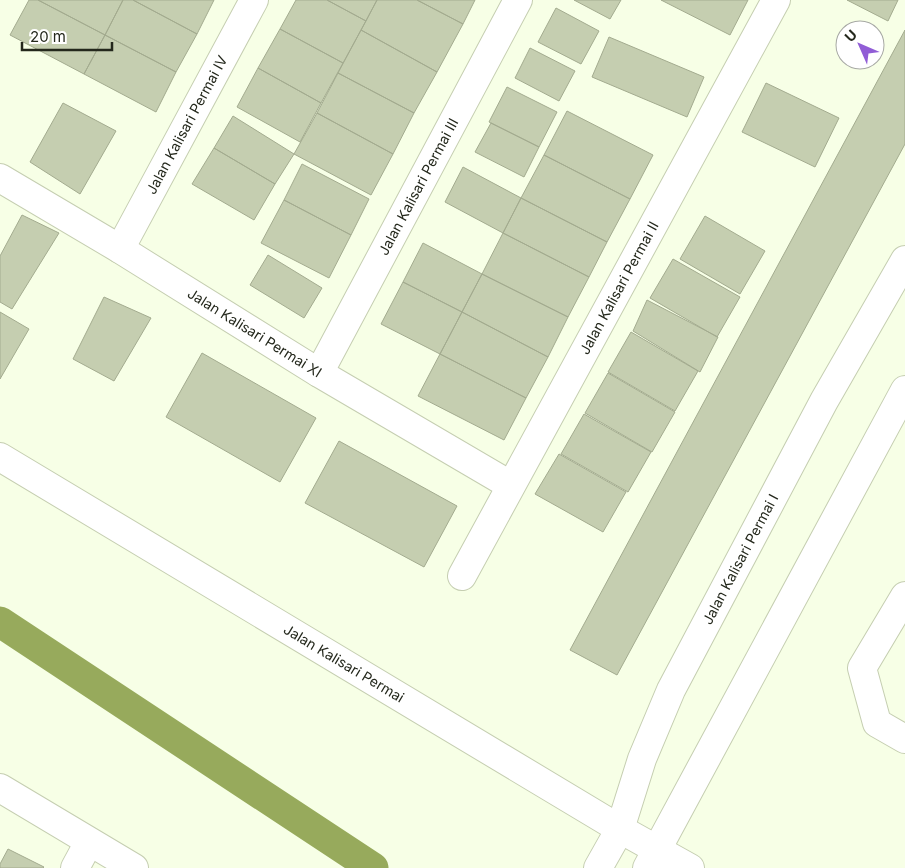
<svg xmlns="http://www.w3.org/2000/svg" width="905" height="868" font-family="Inter,sans-serif">
	<style>
		.lines { fill: none; stroke-linecap: round; stroke-linejoin: round }
		.canal { stroke: #97aa5c; stroke-width: 31 }
		.building { fill: #c5ceb0; stroke: #a3ab8f }
		.minor-casing { stroke: #c5ceb1; stroke-width: 30 }
		.minor { stroke: #fff; stroke-width: 28 }
		.labels { text-anchor: middle; stroke-width: 4.5; stroke-linejoin: round; paint-order: stroke }
		.street-label { font-size: 14px; fill: #24281c; stroke: #fff }
	</style>
	<rect width="100%" height="100%" fill="#f7ffe6"/>
	<g class="lines">
		<path class="canal" d="M0,622L373,868"/>
	</g>
	<path class="building" d="M29,0H38L105,35L84,74L10,35Z
		M38,0H123L105,35Z
		M123,0H133L197,34L176,72L105,35Z
		M133,0H214L197,34Z
		M296,0H327L366,21L343,63L280,29Z
		M327,0H377L366,21Z
		M377,0H417L463,24L437,72L361,30Z
		M417,0H475L463,24Z
		M574,0H621L610,19Z
		M661,0H748L730,35Z
		M847,0H898L888,21Z
		M556,8L599,31L581,64L538,42Z
		M280,29L343,63L321,103L258,68Z
		M361,30L437,72L414,113L338,73Z
		M905,30V144L617,675L570,650Z
		M105,35L176,72L156,112L84,74Z
		M609,37L704,77L687,117L592,77Z
		M530,48L575,71L559,101L515,78Z
		M258,68L321,103L300,142L237,107Z
		M338,73L414,113L393,154L317,113Z
		M766,83L839,118L815,167L742,132Z
		M507,87L557,112L539,147L489,122Z
		M63,103L116,131L80,194L30,162Z
		M567,111L653,155L630,199L544,155Z
		M317,113L393,154L371,195L294,154Z
		M233,116L294,154L275,184L214,148Z
		M491,123L539,147L524,177L475,152Z
		M214,148L275,184L254,220L192,184Z
		M544,155L630,199L607,242L521,198Z
		M302,164L369,199L351,235L284,200Z
		M463,167L521,198L503,233L445,202Z
		M521,198L607,242L589,277L503,233Z
		M284,200L351,235L329,278L261,243Z
		M22,215L59,233L12,309L0,302V256Z
		M705,216L765,251L740,294L680,259Z
		M503,233L589,277L568,317L482,274Z
		M423,243L482,274L462,312L403,282Z
		M268,255L322,288L304,318L250,285Z
		M673,259L740,297L717,337L650,298Z
		M482,274L568,317L548,357L462,312Z
		M403,282L462,312L440,354L381,324Z
		M104,297L151,318L114,381L73,359Z
		M647,300L718,337L700,372L633,331Z
		M0,312L29,329L0,379Z
		M462,312L548,357L526,398L440,354Z
		M631,332L698,371L675,411L608,372Z
		M202,353L316,418L280,482L166,417Z
		M440,354L526,398L504,440L418,396Z
		M608,373L675,412L652,452L585,413Z
		M584,414L651,452L628,492L561,454Z
		M339,441L457,506L424,567L305,503Z
		M559,454L626,492L603,532L535,494Z
		M8,849L44,867L43,868H0V864Z"/>
	<g class="lines">
		<g class="minor-casing">
			<g id="minor">
				<path id="s1" d="M0,178L120,249L319,373L510,485"/>
				<path id="s2" d="M120,249L254,0"/>
				<path id="s3" d="M319,373L518,0"/>
				<path id="s4" d="M0,457L620,829L690,868"/>
				<path id="s5" d="M462,576L776,0"/>
				<path d="M905,596L862,668L877,723L905,739"/>
				<path d="M0,788L134,868"/>
				<path d="M75,868L89,842"/>
				<path id="s6" d="M598,868L620,829L642,759L671,690L824,401L905,260"/>
				<path d="M647,868L905,390"/>
			</g>
		</g>
		<use href="#minor" class="minor"/>
	</g>
	<g class="labels">
		<g class="street-label">
			<text dy="5" stroke="none"><textPath href="#s2" startOffset="141">Jalan Kalisari Permai IV</textPath></text>
			<text dy="5" stroke="none"><textPath href="#s3" startOffset="211">Jalan Kalisari Permai III</textPath></text>
			<text dy="5" stroke="none"><textPath href="#s5" startOffset="328">Jalan Kalisari Permai II</textPath></text>
			<text dy="5" stroke="none"><textPath href="#s1" startOffset="298">Jalan Kalisari Permai XI</textPath></text>
			<text dy="5" stroke="none"><textPath href="#s6" startOffset="341">Jalan Kalisari Permai I</textPath></text>
			<text dy="5" stroke="none"><textPath href="#s4" startOffset="401">Jalan Kalisari Permai</textPath></text>
		</g>
	</g>
	<g transform="translate(860 45) rotate(315)"><circle r="24" fill="#ffffff" stroke="#a7a9a4"/>
	<path d="M0-4L9 19L0 12L-9 19Z" fill="#915dd6"/>
	<text y="-8" font-size="14" font-weight="bold" text-anchor="middle" fill="#24281c">U</text>
	</g>
	<path d="M22 42v8h90v-8" fill="none" stroke="#24281c" stroke-width="2.5"/>
	<text x="30" y="42" font-size="15" fill="#24281c" stroke="#ffffff" stroke-width="4" paint-order="stroke">20 m</text>
</svg>
